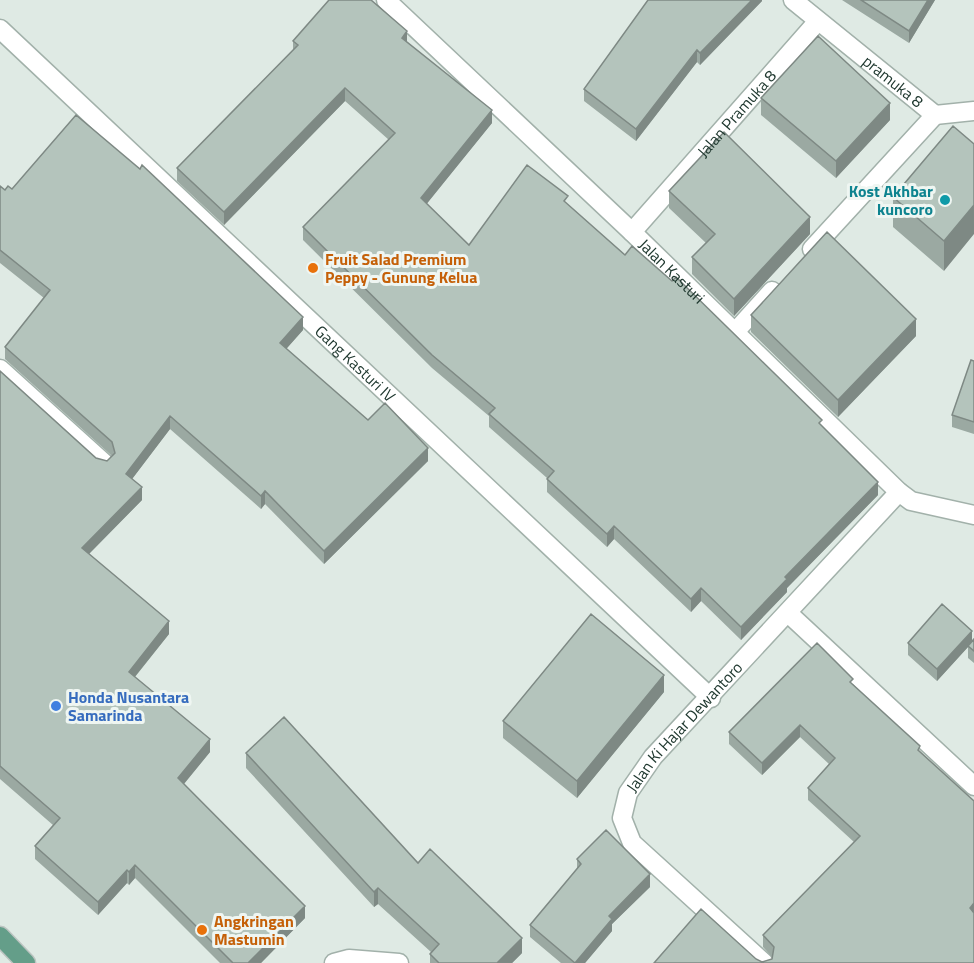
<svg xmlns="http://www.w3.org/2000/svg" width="974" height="963" font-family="'Titillium Web',sans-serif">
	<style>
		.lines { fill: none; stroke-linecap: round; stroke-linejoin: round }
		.minor-casing { stroke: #a2b1aa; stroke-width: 21 }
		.primary-casing { stroke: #bcc4c1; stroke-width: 21 }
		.minor { stroke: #fff; stroke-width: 18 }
		.primary { stroke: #649e89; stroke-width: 18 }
		.wall { fill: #9ba9a2 }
		.shaded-wall { fill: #7e8984 }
		.building { fill: #b4c4bc; stroke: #7e8984; stroke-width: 1.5 }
		.culture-dot { fill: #0f9aa8; stroke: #eff6f2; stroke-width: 2 }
		.food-dot { fill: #e8710a; stroke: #eff6f2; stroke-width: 2 }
		.shop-dot { fill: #3f7fe0; stroke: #eff6f2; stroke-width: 2 }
		.labels { text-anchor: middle; stroke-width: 6; stroke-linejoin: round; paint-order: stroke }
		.street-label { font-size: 16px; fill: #203930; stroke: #eff6f2 }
		.culture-label { font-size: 16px; font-weight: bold; fill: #0d838f; stroke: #eff6f2; text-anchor: end }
		.food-label { font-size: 16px; font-weight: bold; fill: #c56008; stroke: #eff6f2; text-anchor: start }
		.shop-label { font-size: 16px; font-weight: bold; fill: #366cbe; stroke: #eff6f2; text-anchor: start }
	</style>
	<rect width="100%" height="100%" fill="#dfeae4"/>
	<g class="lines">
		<g class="minor-casing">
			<g id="minor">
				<path id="s1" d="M386,0L632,232L899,492L911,501L974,515"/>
				<path id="s2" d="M793,0L935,115L812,249"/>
				<path id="s3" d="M0,29L711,698"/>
				<path d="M935,115L974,111"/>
				<path id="s4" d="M632,232L818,21"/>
				<path d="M735,332L772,291"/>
				<path d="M0,369L104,463"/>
				<path d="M788,613L974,786"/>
				<path d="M334,963L349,959L399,963"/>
				<path id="s5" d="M764,963L632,843L622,818L628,793L653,757L899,492"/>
			</g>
		</g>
		<g class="primary-casing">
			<path id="primary" d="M0,936L26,963"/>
		</g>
		<use href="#minor" class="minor"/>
		<use href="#primary" class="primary"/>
	</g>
	<path class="wall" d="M762,0V1L700,65L697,62L636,141L584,101V89Z
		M842,0H935L909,43Z
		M293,41L407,42L492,123L426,204L469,245L568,205L822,426L878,495L787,588V592L741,640L701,601L691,612L614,539L607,547L547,492V478L489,427V416L432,368L303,240V227L389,140L345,101L224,225L177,181V168L293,50Z
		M761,98L890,120L836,178L761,115Z
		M953,126L944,271L893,227V197Z
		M0,186L5,190L12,189L303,330L286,349L368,420L428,461L324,564L265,504L261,509L170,429L132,479L142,500L89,554L169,634L135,677L210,752L184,784L305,918L261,963H220L135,878L129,885L127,883L98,915L35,859V846L53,825L0,779V371L96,458L107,461L112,456L5,359V347L44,298L0,263Z
		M669,191L810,234L734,316L692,274V257L706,243L669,208Z
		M751,315L916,336L838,417L751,332Z
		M974,361V434L952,427V415Z
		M974,639V663L968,658V647L937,681L908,655V643L972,641Z
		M853,684L920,752L974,963H654L756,959L762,962L772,959V957L763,947V935L854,842L808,800V788L829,764L800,737L762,775L729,744V732Z
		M664,692L577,798L503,738V721Z
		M246,753L418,863L522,953L512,963H430V954L431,952L378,904L374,907L246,768Z
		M577,859L650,887L612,924V931L585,963H561L530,937V925L577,869Z"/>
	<path class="shaded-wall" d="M752,0H762V1L700,65V53Z
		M928,0H935L909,43V31Z
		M407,31V44L402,38Z
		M697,50V62L636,141V129Z
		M345,88V101L224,225V212Z
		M890,103V120L836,178V161Z
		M492,110V123L421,211V198Z
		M974,205V234L944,271V241Z
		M810,217V234L734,316V299Z
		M303,317V330L280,356V343Z
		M916,319V336L838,417V400Z
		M170,416V429L126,487V474Z
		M428,448V461L324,564V551Z
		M878,482V495L787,588V592L741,640V627L785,577Z
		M142,487V500L82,561V548Z
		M265,491V504L261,509V496Z
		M614,526V539L607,547V534Z
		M701,588V601L691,612V599Z
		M169,621V634L129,684V672Z
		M972,631V643L968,646V647L937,681V669Z
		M664,675V692L577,798V781Z
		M800,725V737L762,775V763Z
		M210,739V752L178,791V778Z
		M135,865V878L129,885V872Z
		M127,870V883L98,915V902Z
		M650,874V887L612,924V931L585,963H575L609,916Z
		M378,888V904L374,907V892Z
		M974,903V915L970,908Z
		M305,906V918L261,963H248Z
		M522,938V953L512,963H497Z"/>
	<path class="building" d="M329,0H371L407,31L402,38L492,110L421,198L469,245L527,165L568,196L564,201L625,255L632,246L672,281L676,277L822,420L819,423L878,482L785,577L787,579L741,627L701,588L691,599L614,526L607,534L547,479L554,471L489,414L495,408L432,355L303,227L395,133L345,88L224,212L177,168L298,45L293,41Z
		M648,0H752L700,53L697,50L636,129L584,89Z
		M861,0H928L909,31Z
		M818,36L890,103L836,161L761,98Z
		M76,115L140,169L142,165L303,317L280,343L368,420L385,403L428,448L324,551L265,491L261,496L170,416L126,474L142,487L82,548L169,621L129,672L210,739L178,778L305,906L248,963H233L135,865L129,872L127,870L98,902L35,846L60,818L0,766V371L96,458L107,461L115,453L112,442L5,347L50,290L0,250V186L5,190L8,186L12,189Z
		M953,126L974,144V205L944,241L893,197Z
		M724,132L810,217L734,299L692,257L715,234L669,191Z
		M827,232L916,319L838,400L751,315Z
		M971,360L974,361V422L952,415Z
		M942,604L972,631L937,669L908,643Z
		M591,614L664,675L577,781L503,721Z
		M974,639V651L968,646Z
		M817,643L853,679L850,682L920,746L918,750L974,801V903L970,908L974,913V963H654L701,909L756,959L762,962L772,959L774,947L763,935L860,836L808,788L835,758L800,725L762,763L729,732Z
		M284,717L418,863L430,849L522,938L497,963H439L430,954L439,944L378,888L374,892L246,753Z
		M606,830L650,874L609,916L612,919L575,963L530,925L581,864L577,859Z"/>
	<circle class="culture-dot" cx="945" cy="200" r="6"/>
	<g class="food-dot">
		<circle cx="313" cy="268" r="6"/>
		<circle cx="202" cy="930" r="6"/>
	</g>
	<circle class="shop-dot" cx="56" cy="706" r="6"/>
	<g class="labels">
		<g class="street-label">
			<text dy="6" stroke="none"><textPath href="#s2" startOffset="129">pramuka 8</textPath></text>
			<text dy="6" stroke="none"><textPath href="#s4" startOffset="158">Jalan Pramuka 8</textPath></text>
			<text dy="6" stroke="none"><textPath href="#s1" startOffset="394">Jalan Kasturi</textPath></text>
			<text dy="6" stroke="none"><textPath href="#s3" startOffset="488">Gang Kasturi IV</textPath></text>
			<text dy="6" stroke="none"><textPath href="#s5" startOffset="318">Jalan Ki Hajar Dewantoro</textPath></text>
		</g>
		<g class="culture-label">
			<text x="933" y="197">Kost Akhbar<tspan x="933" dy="18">kuncoro</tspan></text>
		</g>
		<g class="food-label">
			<text x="325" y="265">Fruit Salad Premium<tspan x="325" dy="18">Peppy - Gunung Kelua</tspan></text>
			<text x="214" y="927">Angkringan<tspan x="214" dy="18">Mastumin</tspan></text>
		</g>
		<g class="shop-label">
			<text x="68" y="703">Honda Nusantara<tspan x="68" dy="18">Samarinda</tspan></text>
		</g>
	</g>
</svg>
